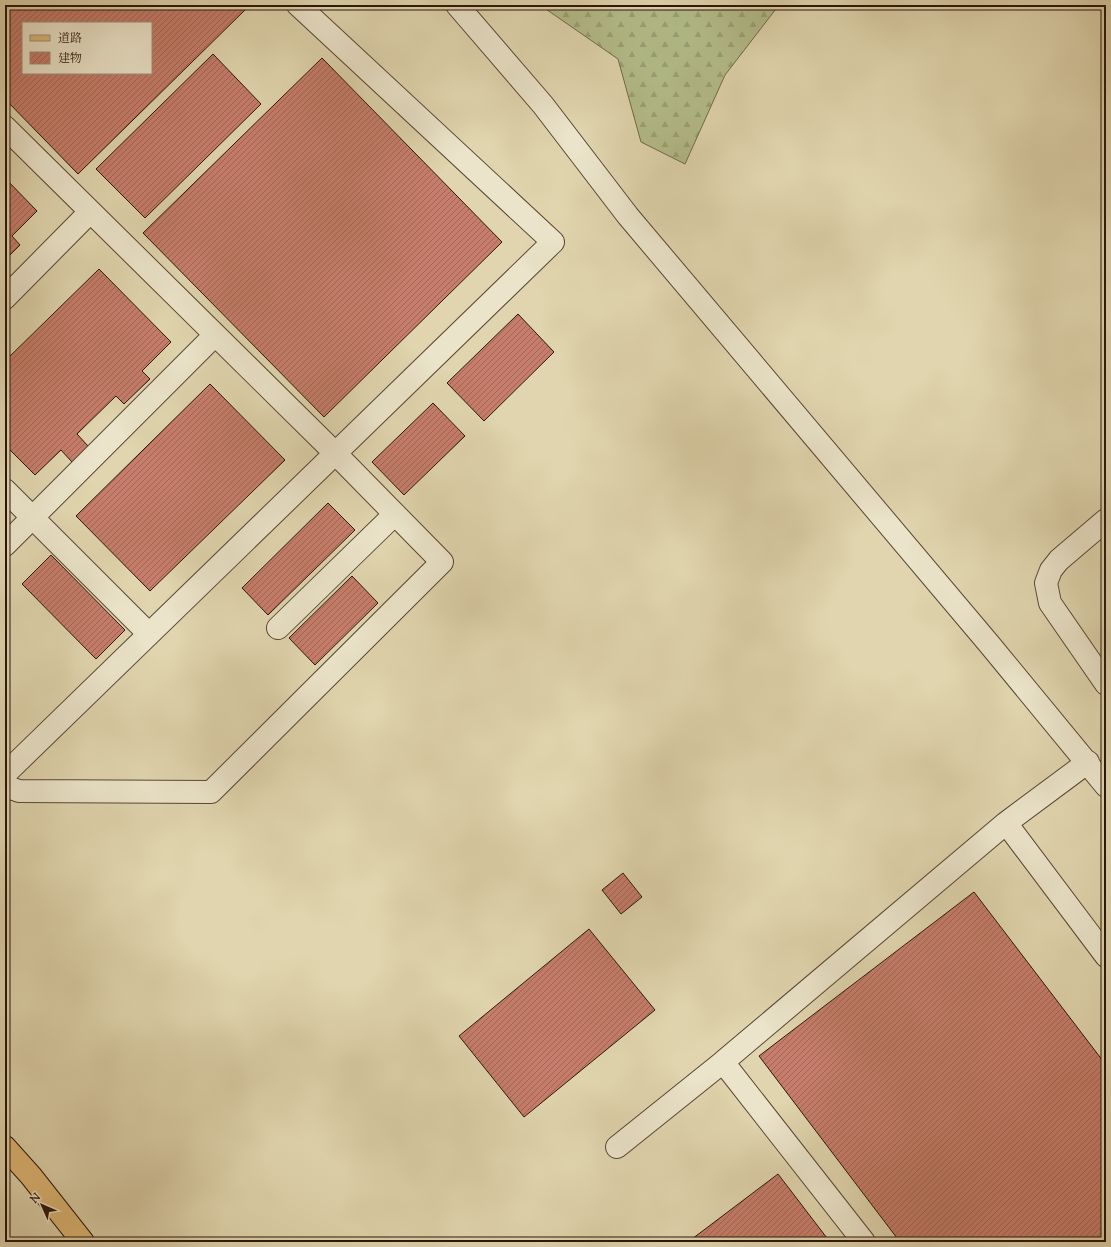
<svg xmlns="http://www.w3.org/2000/svg" width="1111" height="1247" font-family="'Sorts Mill Goudy','Noto Serif JP',serif">
	<style>
		.forest { fill: url(#forest-firs); stroke: #6f6a4a }
		.building { fill: url(#building-hatch); stroke: #2b160b; fill-rule: evenodd }
		.lines { fill: none; stroke-linecap: round; stroke-linejoin: round }
		.minor-casing { stroke: #584634; stroke-width: 24 }
		.major-casing { stroke: #2b160b; stroke-width: 24 }
		.minor { stroke: #ebe4ca; stroke-width: 22 }
		.major { stroke: #e0ba77; stroke-width: 22 }
	</style>
	<defs>
		<pattern id="forest-firs" width="22" height="20" patternUnits="userSpaceOnUse"><rect width="22" height="20" fill="#b3bd8a"/><path d="M5 1l3.5 6h-7zM16 11l3.5 6h-7z" fill="#9aa276"/></pattern>
		<pattern id="building-hatch" width="6" height="6" patternUnits="userSpaceOnUse"><rect width="6" height="6" fill="#c67d6b"/><path d="M-1 1l2-2M0 6l6-6M5 7l2-2" fill="none" stroke="#a16556"/></pattern>
	</defs>
	<rect width="100%" height="100%" fill="#e0d5ae"/>
	<filter id="stains"><feTurbulence type="fractalNoise" baseFrequency=".005" numOctaves="4"/><feColorMatrix values="0 0 0 0 .2 0 0 0 0 .09 0 0 0 0 .02 0 0 0 .5 -.17"/></filter>
	<radialGradient id="worn" r=".72"><stop offset=".6" stop-color="#630" stop-opacity="0"/><stop offset="1" stop-color="#630" stop-opacity=".3"/></radialGradient>
	<path class="forest" d="M540,5H779L725,75L685,164L641,142L618,59Z"/>
	<path class="building" d="M5,5H240L245,10L78,174L5,99ZM23,23H151V73H23Z
		M213,54L261,104L145,218L96,169Z
		M322,58L502,242L324,417L143,233Z
		M5,178L37,211L12,236L20,245L5,260Z
		M99,269L171,342L142,371L150,379L124,404L116,396L77,434L88,446L72,462L61,450L35,475L5,445V361Z
		M518,314L554,352L484,421L447,383Z
		M210,384L285,460L150,591L76,516Z
		M433,403L465,436L404,495L372,462Z
		M328,503L355,530L268,615L242,588Z
		M51,555L125,630L96,659L22,584Z
		M352,576L378,603L315,665L289,638Z
		M623,873L642,897L621,914L602,890Z
		M974,892L1106,1065V1242H900L759,1056Z
		M589,929L655,1010L524,1117L459,1036Z
		M778,1174L830,1242H688Z"/>
	<g class="lines">
		<g class="minor-casing">
			<path id="minor" d="M457,5L543,105L628,216L990,645L1106,786
				M5,127L335,453L442,562L211,792L19,791L5,786
				M5,298L90,212
				M5,490L149,634
				M1106,520L1059,560L1051,570L1046,583L1050,603L1106,684
				M5,545L215,335
				M278,628L395,514
				M5,774L553,242L298,5
				M1006,823L1106,956
				M723,1062L864,1242
				M617,1147L723,1062L1006,823L1088,762"/>
		</g>
		<g class="major-casing">
			<path id="major" d="M5,1147L31,1176L83,1242"/>
		</g>
		<use href="#minor" class="minor"/>
		<use href="#major" class="major"/>
	</g>
	<rect width="1111" height="1247" fill="none" stroke="#e0d5ae" stroke-width="20"/>
	<rect x="6" y="6" width="1099" height="1235" fill="none" stroke="#2b160b" stroke-width="2"/>
	<rect x="10" y="10" width="1091" height="1227" fill="none" stroke="#2b160b"/>
	<rect x="22" y="22" width="130" height="52" fill="#ebe4ca" stroke="#9e927e"/>
	<rect x="30" y="35" width="20" height="6" fill="#e0ba77" stroke="#9e927e"/>
	<text x="58" y="42" font-size="12" fill="#2b160b">道路</text>
	<rect x="30" y="52" width="20" height="12" fill="url(#building-hatch)" stroke="#9e927e"/>
	<text x="58" y="62" font-size="12" fill="#2b160b">建物</text>
	<g transform="translate(42 1205) rotate(315)" stroke="#ebe4ca" stroke-width="3" paint-order="stroke">
	<path d="M0-3L7 15L0 10L-7 15Z" fill="#2b160b"/>
	<text y="-6" font-size="11" font-weight="bold" text-anchor="middle" fill="#2b160b">N</text>
	</g>
	<rect width="100%" height="100%" filter="url(#stains)"/>
	<rect width="100%" height="100%" fill="url(#worn)"/>
</svg>
